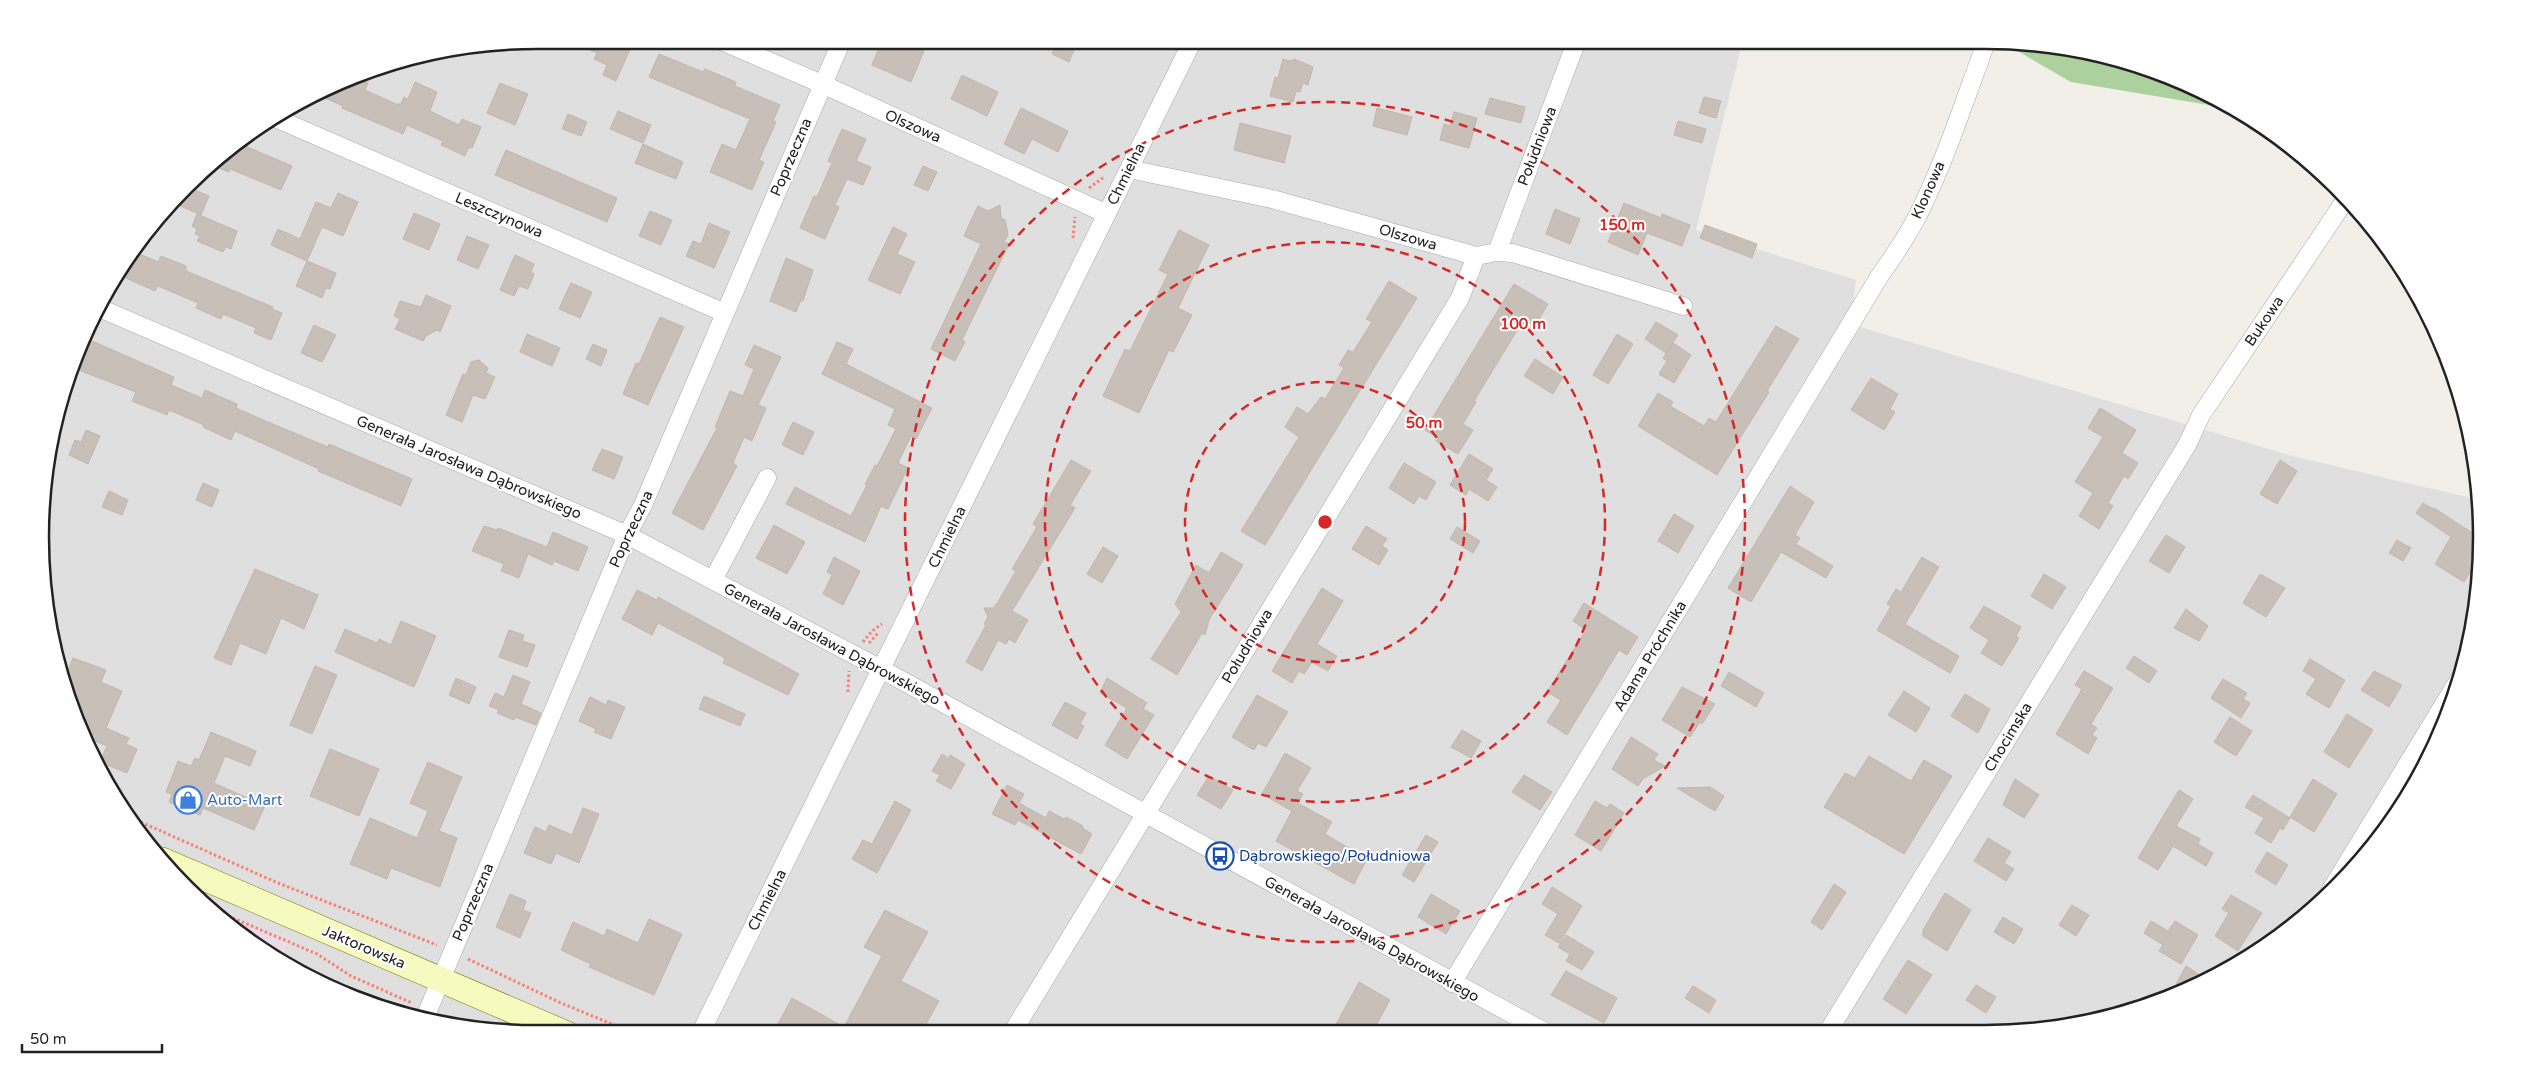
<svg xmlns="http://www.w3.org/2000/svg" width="2522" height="1074" font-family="'Varela Round',sans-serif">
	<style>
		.residential { fill: #e0dfdf }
		.industrial { fill: #ebdbe8 }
		.forest { fill: #add19e }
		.building { fill: #c7bfb8; stroke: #c4b6ab }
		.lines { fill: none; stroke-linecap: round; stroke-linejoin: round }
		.minor-casing { stroke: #a9a9a9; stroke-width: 19 }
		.secondary-casing { stroke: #707d05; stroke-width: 26 }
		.path { stroke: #fa8072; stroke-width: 3; stroke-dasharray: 2.5 2.5; stroke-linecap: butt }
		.minor { stroke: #fff; stroke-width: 18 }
		.secondary { stroke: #f7fabf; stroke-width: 25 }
		.ring { fill: none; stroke: #d62828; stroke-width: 2.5; stroke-dasharray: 9 6 }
		.labels { text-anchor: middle; stroke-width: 4; stroke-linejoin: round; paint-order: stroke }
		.street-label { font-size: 15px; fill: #222; stroke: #fff }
		.shop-label { font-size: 15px; fill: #366cbe; stroke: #fff; text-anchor: start }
		.transit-label { font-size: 15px; fill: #164399; stroke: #fff; text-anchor: start }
		.rim { fill: none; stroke: #222; stroke-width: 2.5 }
		.centre { fill: #d62828; stroke: #fff; stroke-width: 2.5 }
		.ring-label { font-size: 15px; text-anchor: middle; font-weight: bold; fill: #d62828; stroke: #fff; stroke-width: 4; stroke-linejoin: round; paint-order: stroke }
	</style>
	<rect width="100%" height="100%" fill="#f2efe9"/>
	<path class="residential" d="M537,40H1743L1696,230L1856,280L1850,324L2292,456L2480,500L2478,602L2456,697L2398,813L2337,888L2288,931L2175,996L2050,1030L537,1034L440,1025L377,1008L289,968L280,961L288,941L203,904L143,840L106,785L66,697L44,602L40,537L50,440L78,347L107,288L163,210L210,163L289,106L377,66L440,49Z"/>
	<path class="industrial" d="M203,904L288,940L279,961L210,911Z"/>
	<path class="forest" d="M2002,42L2082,49L2145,66L2239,110L2071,82Z"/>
	<path class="building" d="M568,40H634L616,81L603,75L607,65L594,59L597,53Z
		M882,40H898L924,51L911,82L872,65Z
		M1059,40L1076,45L1069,62L1052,54Z
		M659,54L703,72L705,69L736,82L735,86L780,105L773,121L776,122L759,160L764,162L752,190L710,172L722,144L736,150L750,119L649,77Z
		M1283,59L1291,61L1294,59L1313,67L1308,85L1303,83L1300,92L1296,91L1293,102L1270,96L1275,77L1278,78Z
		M962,75L998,92L987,116L951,99Z
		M354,77L368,83L365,90L396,104H401L404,97L408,99L415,82L437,92L430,111L459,125L462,119L481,127L472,148L469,147L465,156L441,145L443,141L407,125L403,134L342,108L343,106L316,94Z
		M500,83L528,94L515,125L487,113Z
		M1704,97L1721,101L1716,118L1699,113Z
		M1490,98L1525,107L1521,123L1485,114Z
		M1021,108L1068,131L1058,152L1032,139L1024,154L1004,144Z
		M1377,108L1412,117L1407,135L1373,126Z
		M618,111L651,125L643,143L610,129Z
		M1454,112L1477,118L1469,148L1440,140L1444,124L1450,126Z
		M568,114L587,122L581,136L562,129Z
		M1678,121L1706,129L1702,143L1674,135Z
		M1240,123L1291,136L1284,163L1234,150Z
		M842,129L866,139L856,161L871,167L863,185L847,179L835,205L839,207L825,239L800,228L814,196L817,197L832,163L828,161Z
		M238,143L292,166L281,190L230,169L229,172L209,164Z
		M643,144L683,162L676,179L635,163Z
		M506,150L617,198L607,222L495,175Z
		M923,166L937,172L928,191L914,185Z
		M186,186L209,196L201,215L171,202Z
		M338,193L358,202L343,236L322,227L307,261L271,245L278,229L300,239L316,202L331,208Z
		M1624,203L1661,218L1662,214L1690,225L1682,246L1647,233L1638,255L1608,242Z
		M1000,205L1001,218L1005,220L1008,234L1004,242L1009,244L962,340L965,342L955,361L931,349L981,244L964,236L968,227L978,206L988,211Z
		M1555,209L1580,219L1570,244L1546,234Z
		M650,211L672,220L661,245L639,236Z
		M414,213L440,224L429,250L403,239Z
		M197,214L237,231L231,249L226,247L223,252L197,241L200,236L195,234L197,229L192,226Z
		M709,223L730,232L714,268L686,256L693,241L701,244Z
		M1705,225L1757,244L1752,258L1700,238Z
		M893,227L907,234L897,254L915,262L900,294L868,280Z
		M1179,230L1209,245L1178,308L1192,315L1173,352L1169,350L1139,413L1103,396L1125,349L1130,351L1168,274L1159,270Z
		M467,236L489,245L478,269L457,260Z
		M133,251L158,262L161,256L186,266V271L273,307L272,309L282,313L271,340L254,333L256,328L223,314L221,319L196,308L198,303L158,286L155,291L117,274Z
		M515,255L534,264L531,272L534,274L528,289L519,286L514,296L500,290Z
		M786,258L813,270L803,301L801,300L796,312L770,301Z
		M307,261L336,273L330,289L326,288L322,298L296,286Z
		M1389,281L1417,298L1265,545L1241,531L1299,437L1285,427L1297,407L1308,414L1321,397L1325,399L1344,368L1339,365L1344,357L1348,350L1353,352L1372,322L1366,319Z
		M571,283L592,292L580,318L559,309Z
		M1514,284L1548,304L1535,326L1524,319L1474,401L1476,402L1463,424L1473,430L1458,454L1436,441L1438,438L1425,430Z
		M426,295L451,306L440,332L437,330L426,336L423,341L395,329L400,319L394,316L400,301L421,307Z
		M660,317L684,327L648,405L623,394L636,363L639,364Z
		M1656,322L1678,335L1666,353L1645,339Z
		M314,325L336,335L322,362L301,353Z
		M1776,326L1799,339L1767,391L1769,392L1717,475L1638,426L1658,393L1673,402L1670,406L1704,426L1709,418L1716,422Z
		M527,334L560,348L552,366L520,352Z
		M1617,334L1633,344L1608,384L1593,375Z
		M83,337L174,377L171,385L202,398L205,390L237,404L236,408L268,422L328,447L329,444L412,479L401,506L318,471L319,469L235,431L231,440L203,427L204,425L169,410L167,415L132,401L136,392L81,371V369L72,365Z
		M837,342L853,349L846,364L932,408L916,439L911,436L898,463L908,468L888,509L881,506L865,542L786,504L795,487L851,516L867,485L865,484L870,475L875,465L877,466L896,429L888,425L895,409L822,374Z
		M1673,343L1691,355L1674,383L1659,374L1667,361L1663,358Z
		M593,344L607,350L601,366L586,359Z
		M754,345L781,357L758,405L766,408L752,441L744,437L733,463L737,466L703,530L672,513L717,428L715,427L730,391L743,396L754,369L745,365Z
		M1535,359L1563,377L1553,394L1524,376Z
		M479,360L488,368L486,373L495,377L485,399L473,395L462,422L446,415L463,374L466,375L471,362Z
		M1871,378L1898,394L1890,409L1895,412L1884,430L1851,410Z
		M2100,408L2136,430L2122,453L2138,463L2128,479L2124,476L2108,503L2113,506L2099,529L2079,516L2093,493L2075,482L2103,437L2088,428Z
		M793,422L814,432L803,455L782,445Z
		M86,430L100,436L88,464L69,455L75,440L81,442Z
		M602,449L623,457L614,479L592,470Z
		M1469,454L1493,469L1486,480L1497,487L1488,501L1469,489L1466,495L1450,485Z
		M1071,460L1091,471L1070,505L1075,508L1012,611L1028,620L1015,643L1009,639L1006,644L998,640L982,671L966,662L986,625L984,624L988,617L984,608H993L998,602L1016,571L1012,569L1037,527L1033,524Z
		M2280,460L2297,471L2277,504L2260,494Z
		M1404,463L1436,482L1426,500L1419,496L1414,504L1389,488Z
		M203,483L219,490L212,507L196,500Z
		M1790,486L1814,502L1795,535L1800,538L1796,544L1833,566L1826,578L1781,552L1751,602L1728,588Z
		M109,491L128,500L122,515L102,507Z
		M2423,503L2433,509L2434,508L2480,538L2479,558L2464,582L2435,564L2451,537L2416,513Z
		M1674,514L1694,526L1678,553L1658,541Z
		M774,525L805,542L787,574L756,558Z
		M484,526L497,530L498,528L547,547L553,532L588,547L578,571L554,561L552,565L528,554L519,578L501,571L504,564L472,551Z
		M1366,526L1387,539L1382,546L1388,550L1379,565L1352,549Z
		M1457,527L1480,541L1473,553L1450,539Z
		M2166,535L2185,547L2169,573L2149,561Z
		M2397,540L2411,548L2403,561L2389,553Z
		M1103,547L1118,556L1102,583L1087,574Z
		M1221,552L1243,565L1209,620L1205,635L1202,633L1177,675L1151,659L1181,612L1175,604L1196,565L1209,573Z
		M834,557L860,571L843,605L823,594L832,575L827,572Z
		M1922,557L1939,567L1905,624L1959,656L1950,673L1877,630L1891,606L1887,604L1896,589L1901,592Z
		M255,569L318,595L304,629L281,618L266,654L240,643L231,665L214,658Z
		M2044,574L2066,587L2052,609L2031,596Z
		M2260,574L2285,588L2266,617L2243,603Z
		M1322,588L1343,601L1317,644L1337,656L1328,671L1312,662L1304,674L1299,671L1292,683L1272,671Z
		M637,590L657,600L658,597L799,674L788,695L723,663L725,658L658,623L652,635L622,619Z
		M1584,603L1638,637L1627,655L1619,650L1567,735L1547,722L1561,700L1547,692L1586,630L1573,621Z
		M1984,606L2021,627L2016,636L2019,638L2002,666L1981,653L1989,640L1970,628Z
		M2186,609L2208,626L2199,641L2174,628Z
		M401,621L436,636L414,687L335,652L345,629L377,643L379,639L391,645Z
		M509,630L524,635L522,641L535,645L527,667L499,657Z
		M2134,656L2157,671L2149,683L2126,668Z
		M73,658L106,670L101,682L122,691L106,728L129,738L126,744L137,749L127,773L100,762L107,746L85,737L66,697L63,683Z
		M2310,659L2345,680L2329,708L2306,694L2316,679L2303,671Z
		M315,666L337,675L312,734L290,725Z
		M2084,671L2113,688L2091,724L2097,728L2092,735L2097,738L2088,754L2056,734L2082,689L2075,685Z
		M2374,671L2402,685L2389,707L2361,690Z
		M1729,672L1764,693L1756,707L1721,686Z
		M513,675L530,682L521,704L541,713L536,725L515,717L514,720L497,713L499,710L489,706L495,693L504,697Z
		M456,678L476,687L469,704L449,695Z
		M1107,678L1147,703L1143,709L1154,715L1127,759L1105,745L1127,708L1100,693Z
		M2223,679L2247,693L2243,699L2250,703L2241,718L2211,698Z
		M1682,687L1715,704L1702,724L1700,722L1690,737L1662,720Z
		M1904,691L1930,708L1916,732L1888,715Z
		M1965,694L1990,709L1978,733L1951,716Z
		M1257,695L1288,712L1266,747L1258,743L1254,750L1232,737Z
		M704,696L745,714L740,726L699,709Z
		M590,697L606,705L608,700L625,707L611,739L594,732L596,729L579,721Z
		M1065,702L1086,713L1080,724L1084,726L1077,739L1052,725Z
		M2347,714L2373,730L2349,768L2324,752Z
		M2230,717L2252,731L2236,756L2214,742Z
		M1462,730L1481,741L1471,758L1451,747Z
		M211,732L256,751L250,766L225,756L214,783L265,806L254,830L203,808L200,815L169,802L172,794L166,792L178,761L191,766L195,758L199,760Z
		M1631,737L1658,754L1654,760L1665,766L1643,779L1638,786L1612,769Z
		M330,749L379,769L359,816L310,796Z
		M1285,753L1311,768L1297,791L1303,794L1298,803L1332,822L1325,834L1367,859L1354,884L1276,841L1292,811L1262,794Z
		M942,754L949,759L950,755L965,764L951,789L936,781L940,775L932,771Z
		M1869,756L1911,781L1924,760L1952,776L1904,854L1824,807L1845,773L1855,778Z
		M428,762L462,777L439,831L457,838L440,887L391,868L387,879L350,864L370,818L417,838L428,811L410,803Z
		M1524,775L1552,792L1540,810L1512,792Z
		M1209,776L1233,790L1221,809L1197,795Z
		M2015,779L2039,795L2024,818L2003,805Z
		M2313,779L2337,794L2314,832L2290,817Z
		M1007,785L1024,794L1019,803L1046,818L1049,811L1064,819L1066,817L1083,826L1082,828L1092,834L1081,854L1018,820L1015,825L992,814Z
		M1710,787L1724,796L1715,811L1677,788Z
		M2179,790L2193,799L2176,826L2200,839L2198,844L2213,853L2206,866L2173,846L2158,870L2138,858Z
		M2253,795L2290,818L2283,830L2280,828L2271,843L2255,833L2264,818L2245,807Z
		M895,801L911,810L877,873L852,859L863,840L872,844Z
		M1595,801L1607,808L1610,804L1624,813L1601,851L1575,835Z
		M583,808L599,814L579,863L556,853L551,864L524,853L535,827L546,832L549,825L572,835Z
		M1426,835L1438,842L1414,882L1402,875Z
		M1988,838L2011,852L2004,863L2014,869L2006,881L1974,861Z
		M2267,852L2288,865L2276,885L2255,872Z
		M1834,884L1846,892L1822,930L1811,922Z
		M1552,887L1582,906L1559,943L1545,935L1558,914L1542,904Z
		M1945,893L1971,910L1947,951L1923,936V930Z
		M510,894L526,901L523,910L531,913L520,938L496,927Z
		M1431,894L1460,911L1446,934L1418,917Z
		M2231,895L2262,913L2238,951L2215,936L2229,913L2222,909Z
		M2072,905L2089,915L2076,936L2059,925Z
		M885,910L928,932L901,981L939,1001L921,1033H773L792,998L844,1027L882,956L864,947Z
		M2003,917L2023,929L2014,944L1994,932Z
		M649,919L682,934L654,995L589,967L591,964L561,950L573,922L604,936L607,929L638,943Z
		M2151,921L2168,931L2175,921L2198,935L2181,964L2159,951L2163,945L2144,933Z
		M1566,935L1594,952L1582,970L1566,961L1570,954L1558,947Z
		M1908,960L1932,975L1906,1014L1883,999Z
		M2186,966L2206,979L2186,990L2176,984Z
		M1566,971L1617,998L1604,1023L1551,995Z
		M1359,982L1390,1000L1380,1018L1372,1032H1332Z
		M1976,985L1996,997L1986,1013L1966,1000Z
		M1693,986L1716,1000L1709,1013L1685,998Z"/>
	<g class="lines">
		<g class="minor-casing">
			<path id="minor" d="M719,40L822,84L1107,214
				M273,117L725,313
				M1129,169L1272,199L1476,256L1497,252L1513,253L1683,306
				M1497,252L1577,40
				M97,307L627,535L881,669L1543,1031
				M713,580L767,478
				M2326,898L2460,678
				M1452,983L1879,277C1893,257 1907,237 1918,215C1946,159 1965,99 1987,40
				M424,1020L627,535L643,505L842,40
				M1829,1030L2187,445L2201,415L2346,199
				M1012,1033L1460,298L1476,256
				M700,1034L1193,40"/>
		</g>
		<g class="secondary-casing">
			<path id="secondary" d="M162,860L567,1034"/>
		</g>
		<path class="path" d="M1089,188L1104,177
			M1073,238L1075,217
			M863,642L872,631L882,624
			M869,643L878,633
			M848,692L849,671
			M127,816L278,883L437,945
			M205,906L317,954L351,976L412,1003
			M468,959L561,1003L636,1034
			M443,1017L467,1027"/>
		<use href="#minor" class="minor"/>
		<use href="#secondary" class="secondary"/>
	</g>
	<g class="ring">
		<circle cx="1325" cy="522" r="140"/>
		<circle cx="1325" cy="522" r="280"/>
		<circle cx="1325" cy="522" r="420"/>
	</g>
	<defs>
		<g id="shop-ring" transform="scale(1.4375)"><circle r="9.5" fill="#fff" stroke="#3f7fe0" stroke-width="1.5"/><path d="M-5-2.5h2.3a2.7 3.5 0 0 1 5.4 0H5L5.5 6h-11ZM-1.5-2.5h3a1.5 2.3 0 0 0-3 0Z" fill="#3f7fe0"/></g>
		<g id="bus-ring" transform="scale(1.4375)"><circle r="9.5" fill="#fff" stroke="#1a4fb4" stroke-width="1.5"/><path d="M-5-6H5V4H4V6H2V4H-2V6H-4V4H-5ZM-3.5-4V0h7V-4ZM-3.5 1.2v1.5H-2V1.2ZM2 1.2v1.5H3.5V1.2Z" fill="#1a4fb4"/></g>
	</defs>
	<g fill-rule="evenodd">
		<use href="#shop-ring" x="188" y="800"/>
		<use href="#bus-ring" x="1220" y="856"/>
	</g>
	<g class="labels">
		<g class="street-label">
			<text transform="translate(913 126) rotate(24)" y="5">Olszowa</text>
			<text transform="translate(1537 146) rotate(-69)" y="5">Południowa</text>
			<text transform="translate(791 157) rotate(-67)" y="5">Poprzeczna</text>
			<text transform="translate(1126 174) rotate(-64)" y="5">Chmielna</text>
			<text transform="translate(1928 190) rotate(-66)" y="5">Klonowa</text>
			<text transform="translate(499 215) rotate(23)" y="5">Leszczynowa</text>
			<text transform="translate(1408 237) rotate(16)" y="5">Olszowa</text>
			<text transform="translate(2264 321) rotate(-56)" y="5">Bukowa</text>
			<text transform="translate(469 467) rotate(23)" y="5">Generała Jarosława Dąbrowskiego</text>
			<text transform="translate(631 529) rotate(-65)" y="5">Poprzeczna</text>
			<text transform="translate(947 537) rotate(-64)" y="5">Chmielna</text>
			<text transform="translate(832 644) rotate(28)" y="5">Generała Jarosława Dąbrowskiego</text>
			<text transform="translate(1247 646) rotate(-59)" y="5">Południowa</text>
			<text transform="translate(1650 656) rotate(-59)" y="5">Adama Próchnika</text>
			<text transform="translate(2008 737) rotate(-59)" y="5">Chocimska</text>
			<text transform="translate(767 900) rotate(-63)" y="5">Chmielna</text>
			<text transform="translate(473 902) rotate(-67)" y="5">Poprzeczna</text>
			<text transform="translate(1372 939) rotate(29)" y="5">Generała Jarosława Dąbrowskiego</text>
			<text transform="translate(364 947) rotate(23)" y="5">Jaktorowska</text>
		</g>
		<g class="shop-label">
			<text x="207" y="805">Auto-Mart</text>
		</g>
		<g class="transit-label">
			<text x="1239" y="861">Dąbrowskiego/Południowa</text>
		</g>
	</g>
	<path d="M0 0H2522V1074H0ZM537 49H1985A488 488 0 0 1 2473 537V537A488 488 0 0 1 1985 1025H537A488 488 0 0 1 49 537V537A488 488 0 0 1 537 49Z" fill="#fff" fill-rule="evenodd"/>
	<path class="rim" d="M537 49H1985A488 488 0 0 1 2473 537V537A488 488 0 0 1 1985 1025H537A488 488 0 0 1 49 537V537A488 488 0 0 1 537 49Z"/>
	<circle cx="1325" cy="522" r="8" class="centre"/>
	<g class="ring-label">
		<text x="1622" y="230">150 m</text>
		<text x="1523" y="329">100 m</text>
		<text x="1424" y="428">50 m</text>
	</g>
	<path d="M22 1044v8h140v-8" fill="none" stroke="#222222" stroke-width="2.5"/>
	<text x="30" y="1044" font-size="15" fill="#222222" stroke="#ffffff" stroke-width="4" paint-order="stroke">50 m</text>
</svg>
